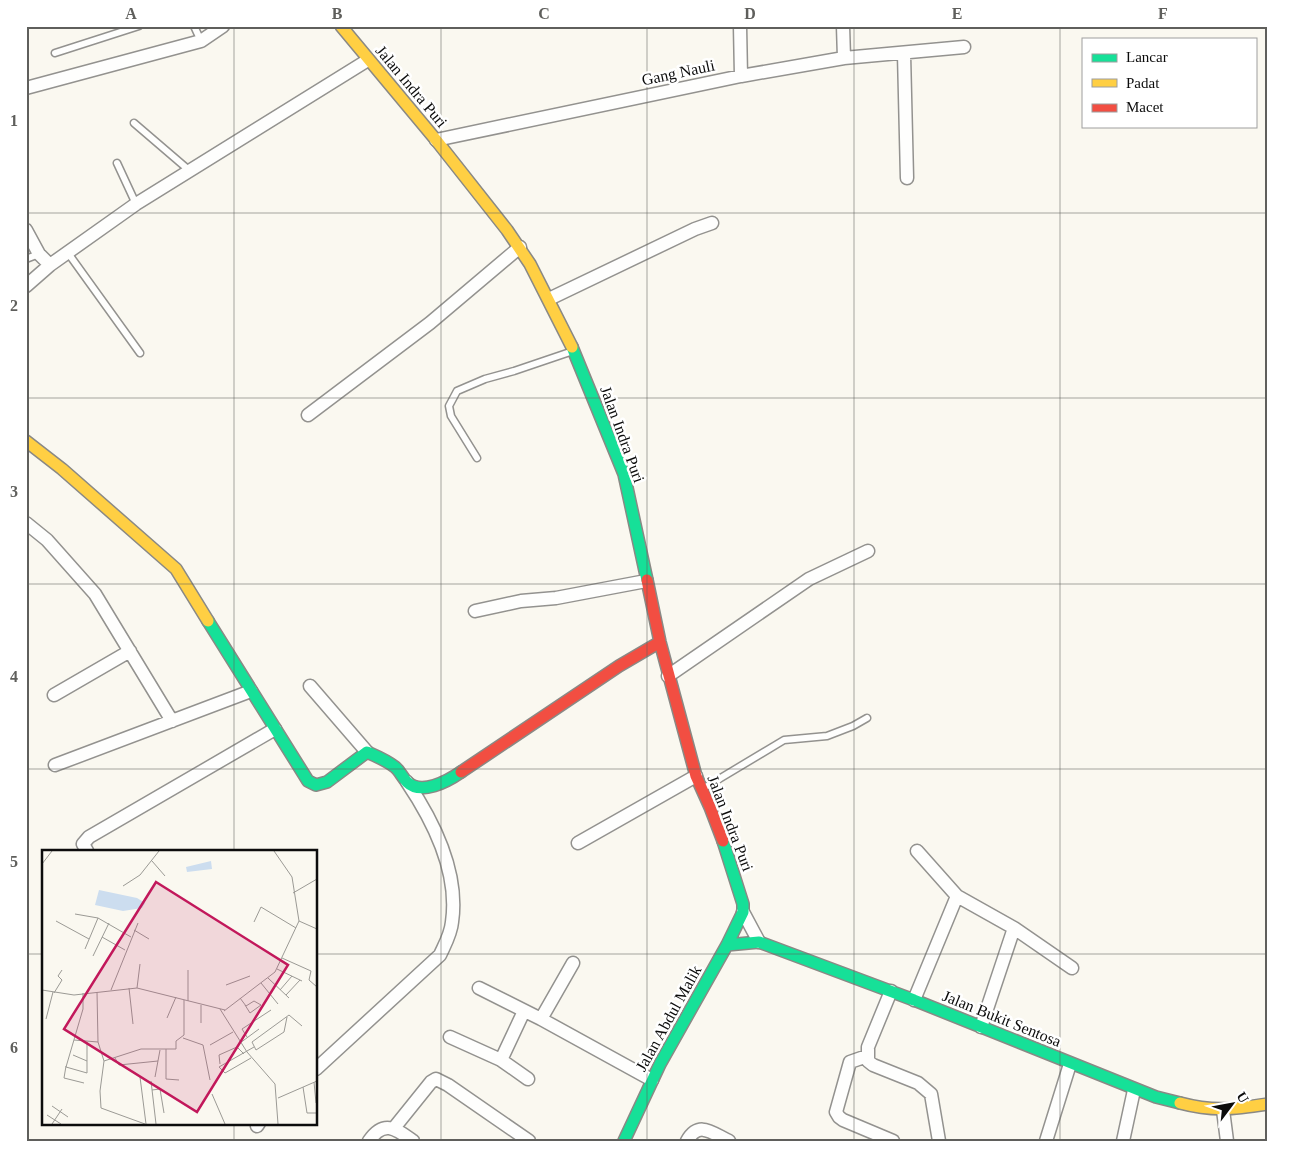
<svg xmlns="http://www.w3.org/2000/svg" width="1294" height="1167" font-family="Georgia,serif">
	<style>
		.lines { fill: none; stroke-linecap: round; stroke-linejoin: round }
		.lane-casing { stroke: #93928f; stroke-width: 9 }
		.street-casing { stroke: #93928f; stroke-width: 15 }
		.fast-casing { stroke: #8a8985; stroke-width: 14 }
		.slow-casing { stroke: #8a8985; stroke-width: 14 }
		.jam-casing { stroke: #8a8985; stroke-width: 14 }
		.lane { stroke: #fefefd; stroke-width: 6 }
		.street { stroke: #fefefd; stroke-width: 12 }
		.fast { stroke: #16e098; stroke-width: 11 }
		.slow { stroke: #ffcf43; stroke-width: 11 }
		.jam { stroke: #f24e42; stroke-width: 11 }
		.grid { fill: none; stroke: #5f5f5c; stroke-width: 1; stroke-opacity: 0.55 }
		.labels { text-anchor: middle; stroke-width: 5; stroke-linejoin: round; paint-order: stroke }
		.street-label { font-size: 16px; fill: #0c0c0c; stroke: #fff }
		.inset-road { fill: none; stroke: #9b9a95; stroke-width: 1 }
		.view { fill: #c2185b; fill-opacity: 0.15; stroke: #c2185b; stroke-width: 2.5 }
		.inset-edge { fill: none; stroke: #0c0c0c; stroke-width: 2.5 }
		.neatline { fill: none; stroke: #5f5f5c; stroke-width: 2 }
		.grid-label { font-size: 16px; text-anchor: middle; font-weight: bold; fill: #5f5f5c }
	</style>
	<rect width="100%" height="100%" fill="#faf8f0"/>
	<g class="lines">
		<g class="lane-casing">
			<path id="lane" d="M194,26L201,41
				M55,53L139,26
				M134,123L190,171
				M117,163L136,204
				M68,253L140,353
				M26,259L39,254
				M477,458L451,416L449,406L457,391L485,379L514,371L573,351
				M704,788L784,740L827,736L853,726L867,718"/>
		</g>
		<g class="street-casing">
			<path id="street" d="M740,26L741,76
				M843,26L844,58
				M904,54L907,178
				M26,88L201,41L223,26
				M436,140L741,76L844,58L964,47
				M26,230L39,254L50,265
				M26,286L50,265L136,204L368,60
				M549,299L695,229L712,223
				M308,415L430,323L520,247
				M26,523L47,540L95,594L172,721
				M475,611L521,601L556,598L646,581
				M668,676L809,579L868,551
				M310,686L367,752
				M54,695L130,651
				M55,765L251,691
				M578,843L696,776
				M87,851L83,844L89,837L275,729
				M917,851L957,896L1014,928L1072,968
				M743,912L759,942
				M479,988L541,1019L652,1080
				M891,991L868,1047V1061L873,1065L918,1083L931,1094L939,1141
				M914,1000L957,896
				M541,1019L573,963
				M981,1027L1014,928
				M450,1037L501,1060L524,1011
				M867,1056L850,1062L836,1112L839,1117L843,1120L893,1141
				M501,1060L528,1079
				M316,1069L440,955C445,944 451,934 452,922C459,874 434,822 407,782
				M1223,1110L1227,1141
				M257,1126L259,1123
				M394,1128L431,1082L436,1079L448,1085L529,1141
				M369,1141C384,1119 396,1129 413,1141
				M687,1141C699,1120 712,1133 729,1141
				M1046,1141L1070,1064
				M1123,1141L1134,1090"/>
		</g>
		<g class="fast-casing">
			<path id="fast" d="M572,347L624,474L647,580
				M208,621L308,781L316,785L327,782L367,752C376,756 386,760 395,767C400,771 402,777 407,782C421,796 448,781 461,772
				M727,945L759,942L914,1000L1156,1097L1180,1103
				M624,1141L660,1064L727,945L743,912V904L723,841"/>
		</g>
		<g class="slow-casing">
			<path id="slow" d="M341,26L436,140L507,230L530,264L572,347
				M26,441L62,469L176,569L208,621
				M1180,1103C1214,1112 1234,1109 1268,1104"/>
		</g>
		<g class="jam-casing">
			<path id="jam" d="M647,580L660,642L696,776L710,807L723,841
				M461,772L619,666L660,642"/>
		</g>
		<use href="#lane" class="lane"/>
		<use href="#street" class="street"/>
		<use href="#fast" class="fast"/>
		<use href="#slow" class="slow"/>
		<use href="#jam" class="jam"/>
	</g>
	<path class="grid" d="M234,26V851M441,26V1141M647,26V1141M854,26V1141M1060,26V1141M26,213H1268M26,398H1268M26,584H1268M26,769H1268M26,954H44M316,954H1268M234,1123V1141"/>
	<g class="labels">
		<g class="street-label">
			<text transform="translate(678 72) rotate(-12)" y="6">Gang Nauli</text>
			<text transform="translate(412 86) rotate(50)" y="6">Jalan Indra Puri</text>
			<text transform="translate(623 434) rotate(70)" y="6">Jalan Indra Puri</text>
			<text transform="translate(731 823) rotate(69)" y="6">Jalan Indra Puri</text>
			<text transform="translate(668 1018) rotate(-61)" y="6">Jalan Abdul Malik</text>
			<text transform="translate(1002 1018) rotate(22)" y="6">Jalan Bukit Sentosa</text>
		</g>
	</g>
	<g transform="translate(42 850)">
		<rect width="275" height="275" fill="#faf8f0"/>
		<path d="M169,11L170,19L145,22L144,17ZM57,40L95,48L103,53L100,58L81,61L53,55Z" fill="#ccddef"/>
		<path class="inset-road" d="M232,1L250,27L257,71M110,11L123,26M0,14L10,1M81,36L98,25L117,1M251,43L275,29M33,64L56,68L89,87M14,71L47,89M257,71L275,79M212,72L219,57L254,78M92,80L107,89M60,87L83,100M43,99L56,68M51,106L67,73M240,108L269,121L267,130L275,137M235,119L260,131M226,128L247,148M219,133L236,154M184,135L208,126M87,138L91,174M95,138L98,114M0,140L32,145L95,138L183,160M69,140L96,73M238,140L250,126M55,142L56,192L62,211L99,199H134V191L142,185V150M12,143L20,130L16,126L20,120M41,143V159L24,217L45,223V192M244,145L258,130M198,148L204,156L212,151L219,155L208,163L203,155M146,151V120M178,159L205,202L233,234L236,274M182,161L233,122L257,71M245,167L242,182L214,200L210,192L247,165L260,176M125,168L134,147M4,169L11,142M159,173V155M205,187L200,179L229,160M141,188L161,195L168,230M32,190L56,192M198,193L217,179M168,195L191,182M124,199V229L137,230M31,205L45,211M73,208L77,215L116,211M209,208L183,223L177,217L212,197M62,211L58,241L59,258L103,274M178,214L177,205L195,197L202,204M24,216L22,228L42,233M98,227L104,274M113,227L118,200M109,231L114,274M272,232L274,253M261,237L265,263H275M110,240L118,239L122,263M170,244L183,274M236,248L275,231M10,256L26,267M5,265L19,274M10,274L20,259"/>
		<path class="view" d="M114,32L246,115L155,262L22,179Z"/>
		<rect width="275" height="275" class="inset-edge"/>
	</g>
	<rect width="1294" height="1167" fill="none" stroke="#ffffff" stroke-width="55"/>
	<rect x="1082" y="38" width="175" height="90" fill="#ffffff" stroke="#9e9e9e"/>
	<rect x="1092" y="54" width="25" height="8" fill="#16e098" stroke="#9e9e9e"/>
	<text x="1126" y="62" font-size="15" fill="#0c0c0c">Lancar</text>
	<rect x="1092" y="79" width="25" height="8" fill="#ffcf43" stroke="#9e9e9e"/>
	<text x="1126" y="88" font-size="15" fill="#0c0c0c">Padat</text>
	<rect x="1092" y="104" width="25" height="8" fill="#f24e42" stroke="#9e9e9e"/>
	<text x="1126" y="112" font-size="15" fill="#0c0c0c">Macet</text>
	<g transform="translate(1232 1104) rotate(58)" stroke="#ffffff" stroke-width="4" paint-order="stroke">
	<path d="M0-4L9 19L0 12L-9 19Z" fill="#0c0c0c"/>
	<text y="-8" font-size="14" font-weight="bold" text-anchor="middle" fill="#0c0c0c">U</text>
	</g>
	<rect x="28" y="28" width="1238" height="1112" class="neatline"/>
	<g class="grid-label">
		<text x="131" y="19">A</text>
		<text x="337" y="19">B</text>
		<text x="544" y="19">C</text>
		<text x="750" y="19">D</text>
		<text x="957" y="19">E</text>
		<text x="1163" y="19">F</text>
		<text x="14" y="126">1</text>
		<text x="14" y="311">2</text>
		<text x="14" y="497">3</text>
		<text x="14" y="682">4</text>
		<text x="14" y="867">5</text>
		<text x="14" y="1053">6</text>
	</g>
</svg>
